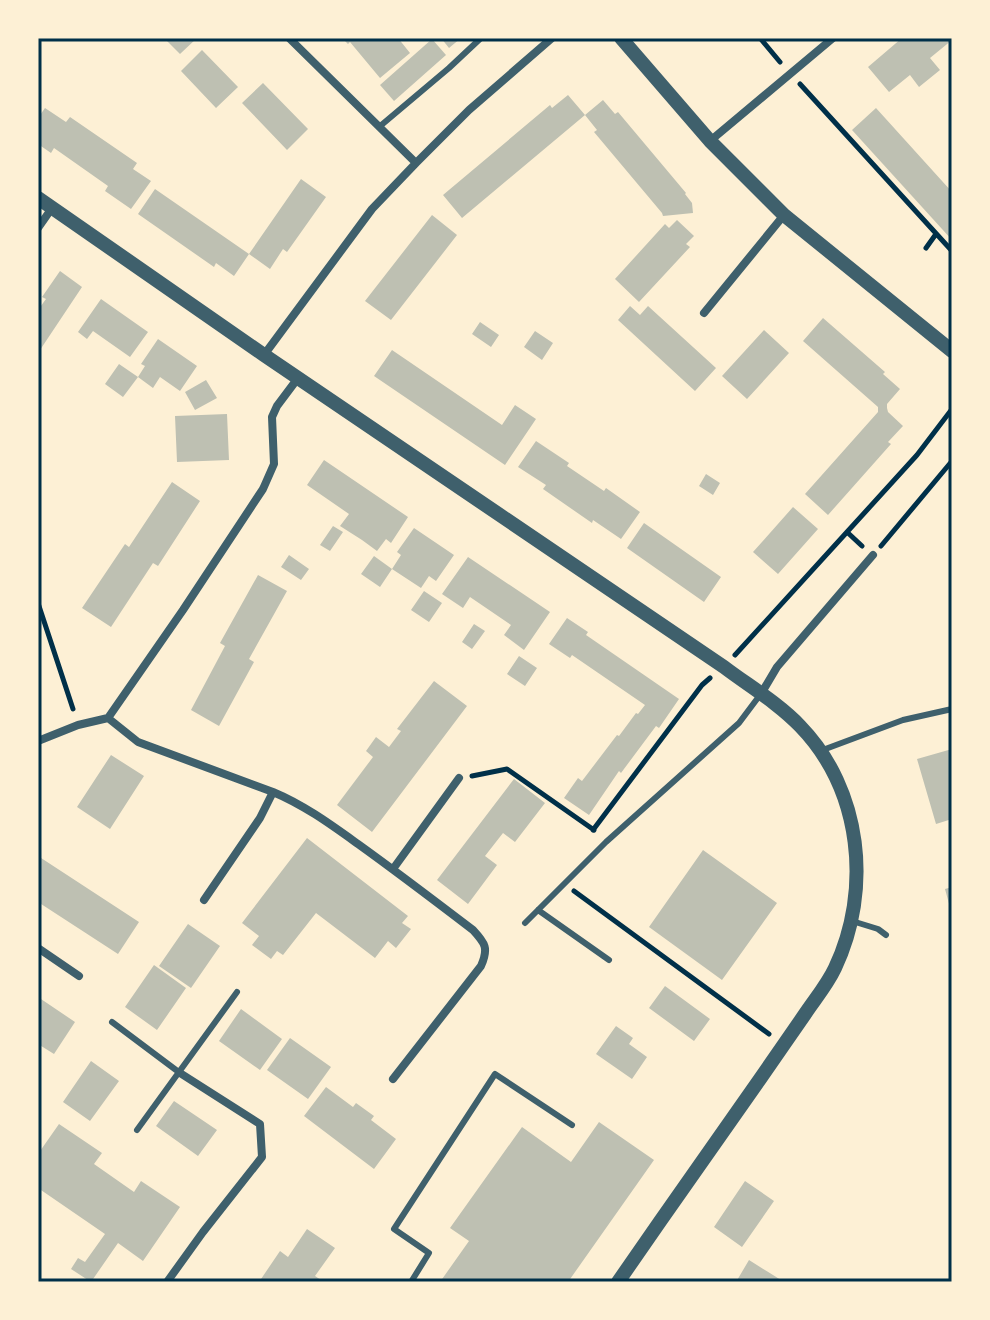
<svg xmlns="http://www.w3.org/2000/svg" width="990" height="1320" font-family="'Alegreya Sans',sans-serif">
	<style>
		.building { fill: #bec0b2 }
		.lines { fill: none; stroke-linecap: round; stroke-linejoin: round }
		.path { stroke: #003049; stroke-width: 5 }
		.service { stroke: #3f606c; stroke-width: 6 }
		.minor { stroke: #3f606c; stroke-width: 8 }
		.tertiary { stroke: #3f606c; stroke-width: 14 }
		.neatline { fill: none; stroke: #003049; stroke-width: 3 }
	</style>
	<rect width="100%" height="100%" fill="#fdf0d5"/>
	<path class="building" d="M164,38H197L180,54Z
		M342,38H398L410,53L380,78L350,42L348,44Z
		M441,38H461L449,48Z
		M902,38H952V40L930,58L940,70L919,87L910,75L889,92L868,67Z
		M432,39L446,55L394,101L380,85Z
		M202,50L238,87L216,108L181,71Z
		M263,83L308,129L287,150L242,103Z
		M568,95L585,115L462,218L443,195L550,105L552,108Z
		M603,100L615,114L618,112L686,193L685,194L692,203L693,213L663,216L662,213L594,132L597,130L585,115Z
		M45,108L66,122L70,117L137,163L133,169L151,181L131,209L105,191L108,186L54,148L51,153L38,144V118Z
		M876,108L952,192V240L852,130Z
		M301,179L326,197L287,252L283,249L270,269L249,254L234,276L216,263L214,267L138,214L155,189L249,254Z
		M432,215L457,235L391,320L365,301Z
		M677,220L694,236L686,244L690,247L639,302L615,279L665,224L669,228Z
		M60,271L82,287L38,353V310L46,299L42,297Z
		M101,299L148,332L130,357L93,331L87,339L78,332Z
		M630,306L640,315L648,306L716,368L695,391L618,320Z
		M823,318L885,372L883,374L900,389L887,404V408L888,412L903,426L888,442L891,444L828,515L805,494L878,412V407L803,341Z
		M480,322L499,335L491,347L472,334Z
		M764,330L789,353L747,399L722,376Z
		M535,331L553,343L542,360L524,347Z
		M158,339L197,366L180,391L160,377L153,388L138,377L123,397L105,384L119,364L138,377L145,366L141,364Z
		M392,350L502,425L515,405L536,419L505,465L374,376Z
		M206,380L217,398L195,410L185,392Z
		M227,414L229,460L177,462L175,416Z
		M536,441L569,463L567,466L604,491L606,488L640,512L621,539L593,520L592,523L543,489L546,485L518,467Z
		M324,460L408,517L391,543L386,539L377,551L362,540L340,526L349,514L307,485Z
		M706,474L720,483L713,495L699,486Z
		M172,482L200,501L158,566L153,563L111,627L82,608L125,544L129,547Z
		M793,507L818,529L778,574L753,552Z
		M644,523L721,577L704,602L627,548Z
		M333,526L343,532L330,551L320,545Z
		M414,528L454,555L436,581L429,576L421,588L392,569L401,555L397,552Z
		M289,555L309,569L301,580L281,567Z
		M374,556L392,569L380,587L361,574Z
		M468,557L550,612L524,650L504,635L511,625L470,597L463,608L442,594Z
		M258,575L287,591L249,659L254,662L219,726L191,710L225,646L220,643Z
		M424,591L442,603L429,622L411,610Z
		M567,618L588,632L586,635L679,699L659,728L656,726L621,773L619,771L589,815L564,798L578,778L582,781L617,735L619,736L636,713L638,714L645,705L572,655L570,658L549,644Z
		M474,624L485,631L472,649L462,642Z
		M519,656L537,668L525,686L507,674Z
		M434,681L467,706L372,832L337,805L373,757L366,751L376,737L389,747L401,731L397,729Z
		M952,749V819L936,824L917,759Z
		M111,755L144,776L110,829L77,807Z
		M514,779L545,803L515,842L503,833L485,856L497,865L468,904L437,880Z
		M307,838L408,916L402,923L411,929L396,948L388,941L375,958L316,913L283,955L277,951L271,959L252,945L259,936L242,923Z
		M703,850L777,903L722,980L649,927Z
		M38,856L139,922L118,954L38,902Z
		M952,887V911H951L945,889Z
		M188,924L220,946L191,988L159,966Z
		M154,965L186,988L157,1030L125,1007Z
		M665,986L710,1019L694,1041L649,1008Z
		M38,997L75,1022L54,1054L38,1044Z
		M241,1009L282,1039L260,1070L219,1041Z
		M616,1026L633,1038L629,1044L647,1057L632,1079L596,1054Z
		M290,1038L331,1067L308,1099L267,1070Z
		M91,1061L119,1081L90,1121L63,1102Z
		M326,1087L353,1107L356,1103L374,1116L371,1120L396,1139L374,1169L304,1116Z
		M174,1101L217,1130L198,1156L156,1126Z
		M599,1122L654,1160L568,1282H440L469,1241L450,1228L522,1127L571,1162Z
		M59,1124L102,1153L94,1164L134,1192L141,1181L180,1207L143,1261L118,1243L91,1282L71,1269L78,1258L85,1262L105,1234L38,1188V1154Z
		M745,1181L774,1201L742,1247L714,1227Z
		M307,1229L335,1248L315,1276L324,1282H259L280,1251L288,1257Z
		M749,1260L773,1275L784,1282H736Z"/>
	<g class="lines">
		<path class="path" d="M760,38L780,62
			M800,84L952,251
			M926,248L936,234
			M847,532L917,455L952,409
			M881,546L952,461
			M38,603L73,709
			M735,655L847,532L862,546
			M472,776L507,769L594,830
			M593,830L702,685L710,678
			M574,891L769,1034"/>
		<path class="service" d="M379,127L449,68L481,38
			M820,751L903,720L952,709
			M538,910L609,960
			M852,921L878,929L886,935
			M525,923L606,842L739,723L760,695
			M112,1022L180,1073
			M137,1130L237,992
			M411,1282L429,1253L394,1229L495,1074L572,1125"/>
		<path class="minor" d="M289,38L416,163L469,110L552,38
			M710,141L833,38
			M38,228L52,208
			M704,313L784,215
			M264,355L372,209L416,163
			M761,694L777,667L873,555
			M108,718L138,742L273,792C304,805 330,824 358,844C397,872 435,901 473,930C485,943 489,948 481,966L393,1079
			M38,741L78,725L108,718L183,610L263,489L274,464L272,417L277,406L298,378
			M393,869L459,778
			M204,900L260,818L273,792
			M38,948L79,976
			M167,1282L203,1232L262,1157L260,1124L180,1073"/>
		<path class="tertiary" d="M621,38L710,141L784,215L952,351
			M38,198L264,355L724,667C749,686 778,703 800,726C862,790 872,890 835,968C827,985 815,999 805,1014C790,1036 775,1057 760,1079C713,1146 665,1214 618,1282"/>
	</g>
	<rect width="990" height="1320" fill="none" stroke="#fdf0d5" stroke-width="80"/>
	<rect x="40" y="40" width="910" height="1240" class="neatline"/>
</svg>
